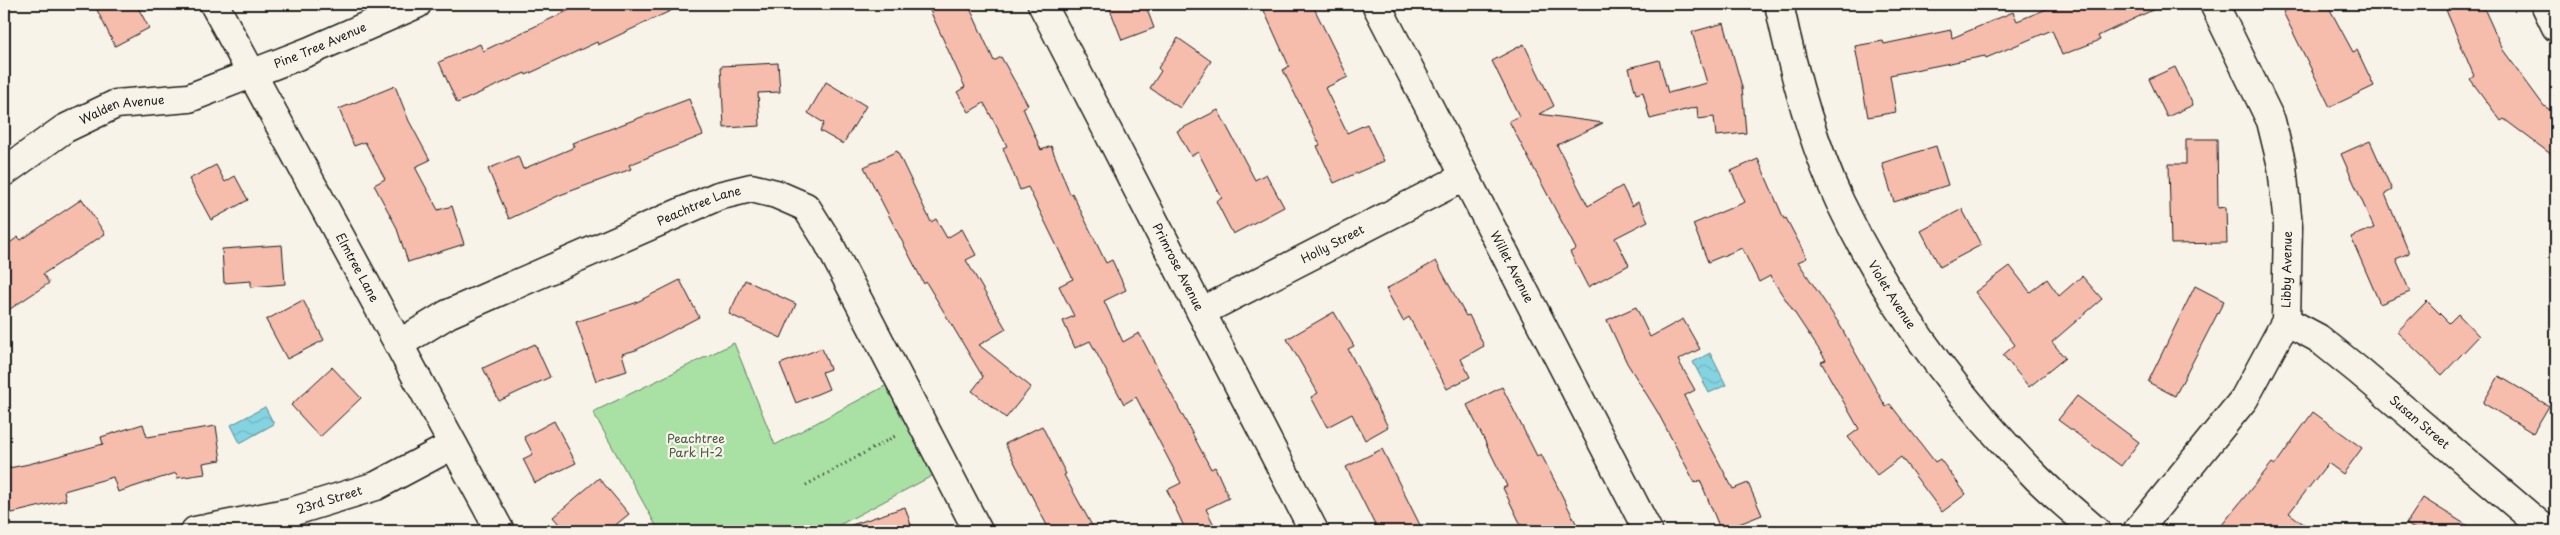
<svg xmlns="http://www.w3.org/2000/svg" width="2560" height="535" font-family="'Playpen Sans',sans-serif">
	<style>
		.green { fill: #a9e0a3; stroke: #627e60 }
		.water { fill: url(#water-waves); stroke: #5a8a92 }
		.building { fill: #f6bdad; stroke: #1c1c1c }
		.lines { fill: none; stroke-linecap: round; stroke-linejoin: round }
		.street-casing { stroke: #1c1c1c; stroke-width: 31 }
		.path { stroke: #1c1c1c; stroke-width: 3; stroke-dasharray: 1 4; stroke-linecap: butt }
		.street { stroke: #f7f3e8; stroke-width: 28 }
		.labels { text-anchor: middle; stroke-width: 4.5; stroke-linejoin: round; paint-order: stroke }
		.street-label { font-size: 12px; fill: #1c1c1c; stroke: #f7f3e8 }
		.park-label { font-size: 12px; fill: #465744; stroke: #f7f3e8 }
	</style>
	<defs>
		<pattern id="water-waves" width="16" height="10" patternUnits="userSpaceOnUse" patternTransform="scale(1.25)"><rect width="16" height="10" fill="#84d3e1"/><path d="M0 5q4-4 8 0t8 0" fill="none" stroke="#71b5c0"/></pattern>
	</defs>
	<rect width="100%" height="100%" fill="#f7f3e8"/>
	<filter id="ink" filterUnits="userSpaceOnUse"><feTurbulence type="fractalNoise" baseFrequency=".02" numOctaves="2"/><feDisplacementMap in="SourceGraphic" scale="10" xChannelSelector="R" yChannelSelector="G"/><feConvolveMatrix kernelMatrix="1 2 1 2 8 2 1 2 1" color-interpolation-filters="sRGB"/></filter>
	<g filter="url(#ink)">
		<path class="green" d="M734,343L775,445L900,378L947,468L828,531H659L593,412Z"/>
		<path class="water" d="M1710,353L1726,385L1709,393L1693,362Z
			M265,407L274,424L240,443L231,425Z"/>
		<path class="building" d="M94,4H136L149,28L115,46Z
			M582,4H685L598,45L597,42L526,75L525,73L457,103L439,62L480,44L483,51Z
			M927,4H968L994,61L1001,57L1028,105L1023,108L1041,150L1051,146L1070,194L1072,193L1106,263L1112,260L1126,290L1104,301L1123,342L1139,333L1211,469L1215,467L1229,498L1206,509L1217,531H1186L1167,490L1181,483L1136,397L1124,404L1090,341L1075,348L1063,321L1074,316L1059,286L1073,279L1028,187L1020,190L1003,148L1007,146L984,103L969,112L957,92L965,87Z
			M1108,4H1145L1154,28L1122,40Z
			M1261,4H1312L1348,77L1325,88L1347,133L1367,124L1384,161L1334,183L1317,146L1320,145L1283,70L1289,66Z
			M2059,4H2165L2098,36L2100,40L2062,55L2052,30L1986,58L1985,56L1890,75L1896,112L1868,117L1855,46L1883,41L1884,44L1951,30L1952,38L2013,12L2017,21Z
			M2298,4H2327L2353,52L2357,50L2374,86L2330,107L2283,12Z
			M2460,4H2482L2503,50L2544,106L2556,114V158L2504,119L2501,121L2470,79L2474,76L2446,10Z
			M1724,23L1742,87L1746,133L1716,136L1714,117L1698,119L1697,107L1650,119L1643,92L1636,94L1629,68L1659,60L1668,93L1707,83L1692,32Z
			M1178,38L1211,61L1180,108L1150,88L1161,71L1158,68Z
			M1524,44L1554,106L1539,114L1603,123L1557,145L1588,206L1622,186L1632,206L1638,202L1648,221L1615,238L1629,265L1588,287L1570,252L1576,249L1509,121L1519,116L1492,61Z
			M778,63L780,92L758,93L760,126L724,128L721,66Z
			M2175,67L2193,105L2167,117L2149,79Z
			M826,82L866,106L843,144L820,131L824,123L808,113Z
			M395,86L409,121L430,160L415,167L438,210L452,206L464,244L408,262L396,226L374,185L385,179L365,142L354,146L339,109Z
			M689,99L703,135L629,165L631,169L560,195L509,219L488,169L518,156L523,169L575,147L573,143Z
			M1218,110L1255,180L1266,174L1284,207L1233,234L1216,201L1222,198L1198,152L1191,156L1177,131Z
			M2186,139H2217L2218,208L2226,207L2227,243L2171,244L2169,164H2186Z
			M2370,141L2392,190L2385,194L2409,253L2396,259L2410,292L2380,304L2351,237L2374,228L2341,154Z
			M1936,146L1948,185L1894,202L1882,163Z
			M897,151L931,222L936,219L947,238L962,229L976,255L966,260L1006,329L979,345L1031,387L1006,418L972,391L983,377L926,282L924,284L864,167Z
			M1758,159L1784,219L1786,218L1807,258L1798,262L1838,322L1886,407L1890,404L1935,462L1940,459L1966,494L1942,512L1901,457L1877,475L1848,437L1859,429L1821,362L1826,360L1770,276L1759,282L1742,248L1708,262L1693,224L1745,202L1731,171Z
			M216,165L225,182L235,176L248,200L211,220L189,179Z
			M82,199L105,234L43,274L49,283L4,313V247L18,237L21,240Z
			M1962,209L1981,245L1940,267L1921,231Z
			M282,245L285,284L251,287V281L224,283L222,249Z
			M1436,261L1466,316L1469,315L1484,346L1461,359L1470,377L1447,389L1409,317L1403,321L1386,289Z
			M2010,266L2030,292L2047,279L2059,296L2082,276L2102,299L2052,342L2065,358L2029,387L2003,355L2015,345L1975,292Z
			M680,280L699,317L636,350L622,354L627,371L596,381L576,322L635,303Z
			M745,280L796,304L781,338L729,314Z
			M2195,286L2224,301L2175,396L2148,382Z
			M303,300L324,340L287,359L266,320Z
			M2427,301L2449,323L2458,314L2479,336L2442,375L2397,332Z
			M1636,307L1650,337L1683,319L1700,349L1678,360L1695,390L1684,396L1733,489L1748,483L1762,515L1721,531L1700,480L1695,483L1657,411L1627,363L1607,320Z
			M1334,312L1354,346L1348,349L1388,427L1365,440L1352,414L1327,427L1311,397L1318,393L1287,339Z
			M535,344L550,377L499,401L483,368Z
			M822,348L830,369L822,372L829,389L796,403L780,364Z
			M332,367L361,398L320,437L291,405Z
			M2499,376L2549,406L2533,433L2483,403Z
			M1502,387L1537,456L1541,454L1580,531H1524L1503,488L1507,486L1467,405Z
			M2077,396L2139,442L2121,466L2058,420Z
			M2313,412L2362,448L2343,474L2328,463L2289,513L2313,531H2217L2272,463L2275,465Z
			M554,421L576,463L535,483L523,459L533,454L524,437Z
			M143,424L147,437L216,426L221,460L203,463L205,474L177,478L176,473L118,492L113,477L64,491L66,500L4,515V469L29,464L103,444L101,437Z
			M1042,426L1066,474L1064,475L1095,531H1050L1041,514L1005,444Z
			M1382,449L1423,531H1378L1346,467Z
			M599,478L629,514L608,531H565L553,517Z
			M2423,498L2476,531H2418L2406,524Z
			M905,507L913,531H844L843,528Z"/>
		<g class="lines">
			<g class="street-casing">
				<g id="street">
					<path id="s1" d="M214,4L500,531"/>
					<path id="s2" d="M1042,4L1314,531"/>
					<path id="s3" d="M1376,4L1648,531"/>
					<path id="s4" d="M1779,4C1793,71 1811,140 1840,202C1889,305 1957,397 2037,478C2056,497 2077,514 2096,531"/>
					<path d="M2545,4L2556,27"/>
					<path id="s5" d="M4,172L64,129L116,104L189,98L310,51L417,4"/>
					<path id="s6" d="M1201,312L1464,177"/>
					<path id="s7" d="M2286,321L2318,338L2359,371L2547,531"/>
					<path id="s8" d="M399,344L448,314L718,196L751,188L776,194L806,207L828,242L978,531"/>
					<path id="s9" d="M195,531L291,512L376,486L453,445"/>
					<path id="s10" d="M2137,531L2244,399L2286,321L2288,226L2282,166L2271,121L2214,4"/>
				</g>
			</g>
			<path class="path" d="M806,485L897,435"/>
			<use href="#street" class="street"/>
		</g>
	</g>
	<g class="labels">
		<g class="street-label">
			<text dy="4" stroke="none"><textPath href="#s5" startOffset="346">Pine Tree Avenue</textPath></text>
			<text dy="4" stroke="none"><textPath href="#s5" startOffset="136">Walden Avenue</textPath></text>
			<text dy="4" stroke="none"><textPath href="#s8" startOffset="331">Peachtree Lane</textPath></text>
			<text dy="4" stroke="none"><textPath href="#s6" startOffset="148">Holly Street</textPath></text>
			<text dy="4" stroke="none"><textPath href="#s1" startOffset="300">Elmtree Lane</textPath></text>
			<text dy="4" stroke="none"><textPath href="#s2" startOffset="296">Primrose Avenue</textPath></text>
			<text dy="4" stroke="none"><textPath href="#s3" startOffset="296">Willet Avenue</textPath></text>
			<text dy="4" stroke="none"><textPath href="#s10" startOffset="310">Libby Avenue</textPath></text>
			<text dy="4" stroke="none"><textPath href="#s4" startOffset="314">Violet Avenue</textPath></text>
			<text dy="4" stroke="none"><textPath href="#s7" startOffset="168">Susan Street</textPath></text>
			<text dy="4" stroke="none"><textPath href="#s9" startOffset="138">23rd Street</textPath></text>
		</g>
		<g class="park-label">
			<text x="696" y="443">Peachtree<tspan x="696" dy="14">Park H-2</tspan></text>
		</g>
	</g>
	<rect width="2560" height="535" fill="none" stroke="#f7f3e8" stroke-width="20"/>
	<rect x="10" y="10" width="2540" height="515" fill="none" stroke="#1c1c1c" stroke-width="2" filter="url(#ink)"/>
</svg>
